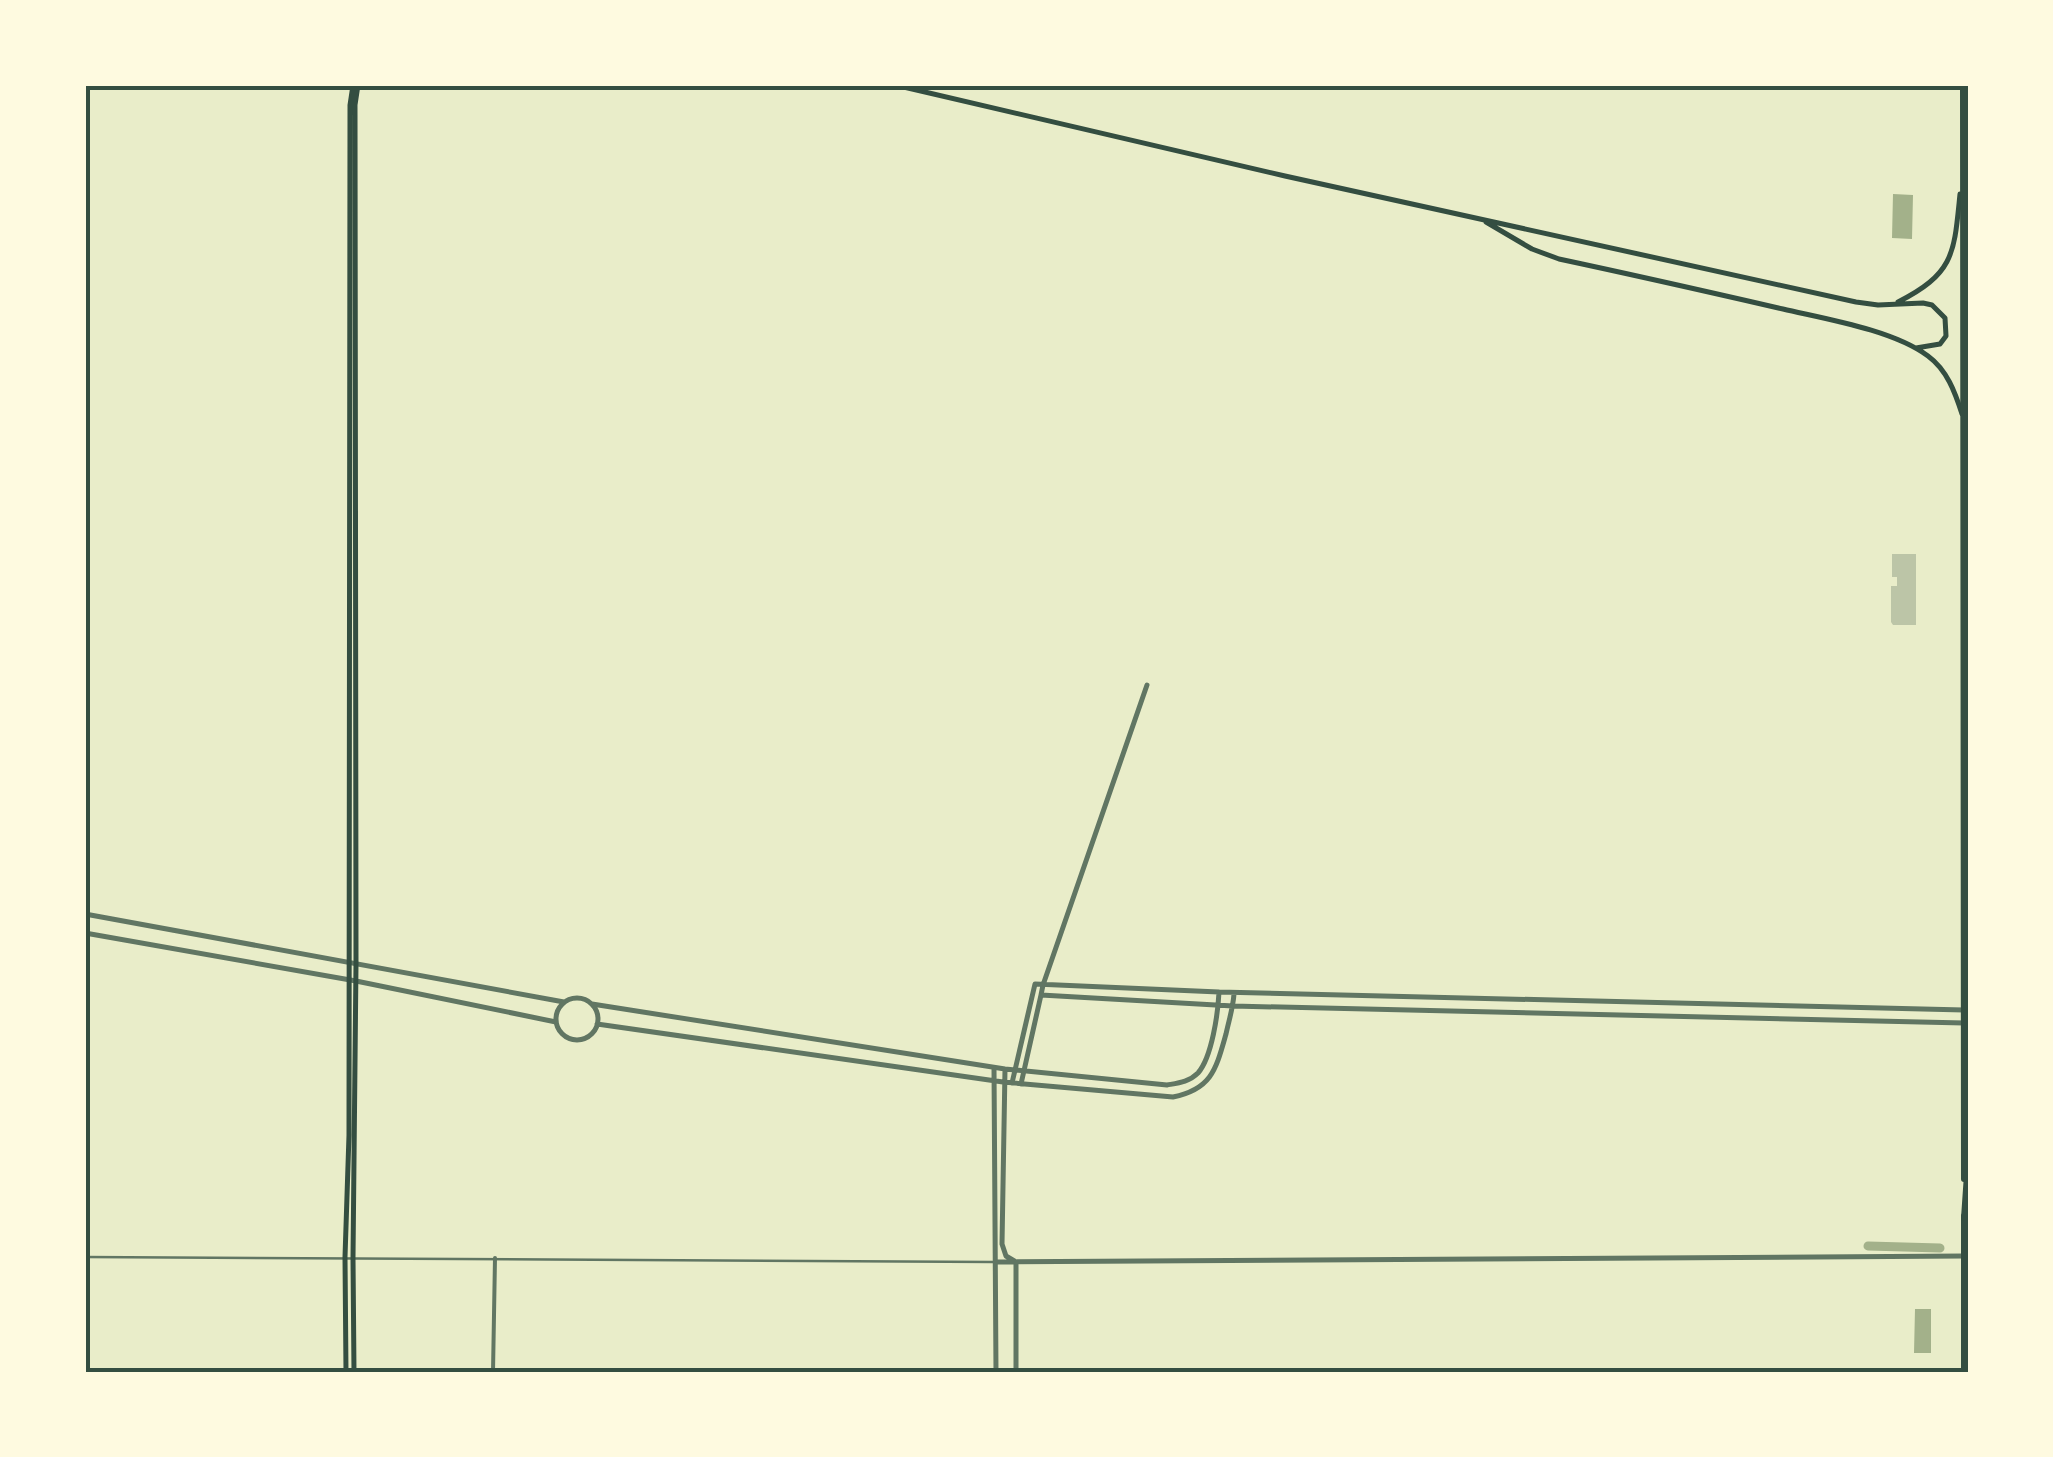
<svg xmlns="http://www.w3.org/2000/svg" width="2053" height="1457" font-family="'Open Sans',sans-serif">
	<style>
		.water { fill: #a3b18a }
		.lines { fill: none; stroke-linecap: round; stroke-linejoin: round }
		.canal { stroke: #a3b18a; stroke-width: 9 }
		.building { fill: #bcc5a7 }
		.service { stroke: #617663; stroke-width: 2.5 }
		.minor { stroke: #617663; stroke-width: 4 }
		.tertiary { stroke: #617663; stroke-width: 5 }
		.secondary { stroke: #344e41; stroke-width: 5 }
		.primary { stroke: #344e41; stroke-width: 6 }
		.trunk { stroke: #344e41; stroke-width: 6 }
		.neatline { fill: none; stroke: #344e41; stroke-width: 4 }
	</style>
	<rect width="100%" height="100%" fill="#e9edc9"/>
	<path class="water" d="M1893,194L1913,195L1912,239L1892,238Z
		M1915,1309H1931V1353H1914Z"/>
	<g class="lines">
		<path class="canal" d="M1868,1246L1940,1248"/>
	</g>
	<path class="building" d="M1892,554H1916V625H1893L1891,622V586H1897V577H1892Z"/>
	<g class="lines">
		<path class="service" d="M85,1257L993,1262"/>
		<path class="minor" d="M493,1372L495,1258"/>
		<path class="tertiary" d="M85,914L564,1002
			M85,933L356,981L556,1022
			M1041,995L1043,985L1147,685
			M556 1019a21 21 0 1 1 42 0a21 21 0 1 1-42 0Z
			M592,1004L1005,1069L1167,1085C1178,1083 1189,1082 1198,1073C1212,1057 1218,1013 1219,992
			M597,1024L1003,1082L1173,1097C1212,1089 1216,1069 1226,1034C1229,1020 1233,1008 1234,994
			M994,1068L996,1372
			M1005,1069L1002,1244L1006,1256L1016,1262V1372
			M1012,1083L1035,984L1219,992L1964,1010
			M1021,1084L1041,995L1233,1006L1964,1023
			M995,1262L1964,1256"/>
		<path class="secondary" d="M895,85L1285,176L1856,302L1878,305L1923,303L1932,305L1945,318L1946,336L1940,344L1916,348
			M1486,222L1532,249L1559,259C1634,275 1709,292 1783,309C1826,319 1893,330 1928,356C1947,370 1955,392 1962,414
			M1898,302C1955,273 1954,253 1960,194
			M346,1372L345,1257L349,1135L350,105L353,85
			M354,1372L353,1258L356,964L355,105L358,85"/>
		<path class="primary" d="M1963,85L1964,1179
			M1964,1216V1372"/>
		<path class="trunk" d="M1964,1218L1968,1160"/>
	</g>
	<rect width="2053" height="1457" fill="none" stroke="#fefae0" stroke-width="175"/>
	<rect x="88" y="88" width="1878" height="1282" class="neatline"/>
</svg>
